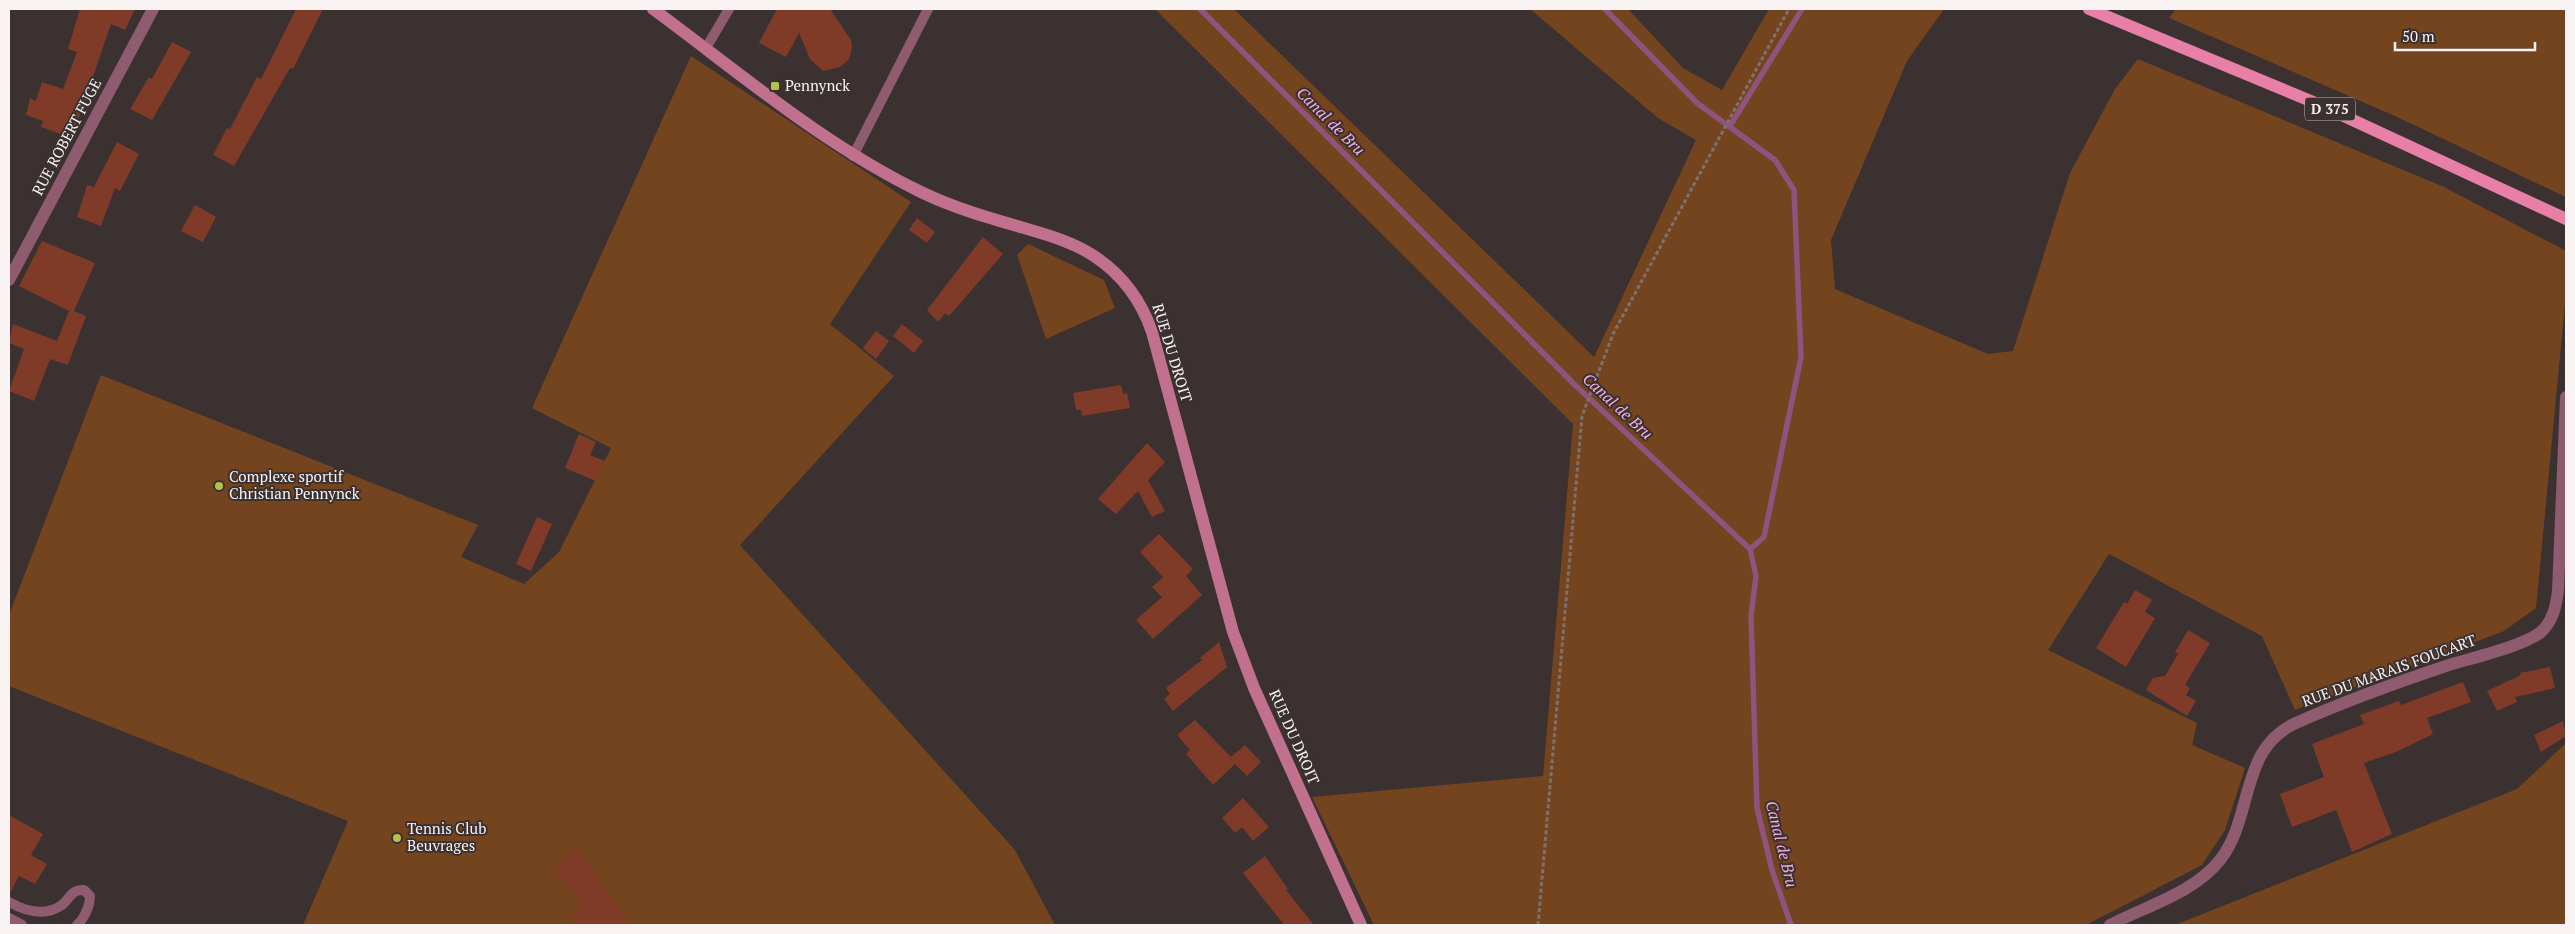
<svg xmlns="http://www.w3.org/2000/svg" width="2575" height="934" font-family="'PT Serif',serif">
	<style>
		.green { fill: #74441f }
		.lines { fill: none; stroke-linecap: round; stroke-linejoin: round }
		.stream { stroke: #8f5380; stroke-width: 5.5 }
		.building { fill: #7f3b28 }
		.path { stroke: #7b7272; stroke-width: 3; stroke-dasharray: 4 2.5; stroke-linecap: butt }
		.lane { stroke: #8f5b6e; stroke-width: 10 }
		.street { stroke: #8f5b6e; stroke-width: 12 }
		.secondary { stroke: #c1708e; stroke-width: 12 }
		.primary { stroke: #e87fa7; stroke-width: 12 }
		.poi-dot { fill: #b2c24b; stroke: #3b3131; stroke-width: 2 }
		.labels { text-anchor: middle; stroke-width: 4; stroke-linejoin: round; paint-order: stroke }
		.shield { fill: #3b3131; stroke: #c0b9b9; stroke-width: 1 }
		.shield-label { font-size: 14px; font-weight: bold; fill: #f9f3f3 }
		.poi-label { font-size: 15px; fill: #f9f3f3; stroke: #3b3131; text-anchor: start }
		.street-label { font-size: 15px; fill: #f9f3f3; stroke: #3b3131 }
		.water-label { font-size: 16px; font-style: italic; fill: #f6b0e3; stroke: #3b3131 }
	</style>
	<rect width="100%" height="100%" fill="#3b3131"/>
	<path class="green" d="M1155,9H1234L1594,357L1696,140L1658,118L1530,9H1628L1683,68L1722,90L1769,9H1944L1907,61L1831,240L1835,289L1988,354L2013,351L2070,173L2115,89L2138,59L2444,187L2566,251V293L2536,608L2504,631L2295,710L2262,636L2109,554L2048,650L2197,723L2192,745L2245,768L2225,830L2202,865L2086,925H1374L1312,797L1543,776L1573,424Z
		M2176,9H2566V197L2395,116L2169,18Z
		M691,56L911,202L830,324L894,376L740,545L1015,850L1055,925H303L348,821L9,686V615L101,375L478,525L461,557L524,584L559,552L611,448L532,408Z
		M1028,244L1104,280L1115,308L1046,339L1017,255Z
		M2566,743V925H2175L2517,789Z"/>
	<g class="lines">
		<path class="stream" d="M1200,9L1576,386L1750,549L1756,576L1751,616L1757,808L1772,870L1791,925
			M1605,9L1697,103L1775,160L1794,190L1801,357L1764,537L1750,549
			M1730,126L1802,9"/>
	</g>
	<path class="building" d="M80,9H135L125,30L111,24L72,138L41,127L43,121L26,115L30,98L36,101L42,82L63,89L77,52L68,49Z
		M296,9H323L293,69L290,68L234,166L213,155L227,128L230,129L257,77L261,79Z
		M777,9H830L851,40L852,48L849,59L840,67L823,71L810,59L799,33L786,57L759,43Z
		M172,42L191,52L152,120L130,109L149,77L152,79Z
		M117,142L139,154L120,191L115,188L101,226L77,217L87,185L94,187Z
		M195,205L216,217L203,242L181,231Z
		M917,218L935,232L927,243L909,230Z
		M983,237L1003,254L949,316L945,313L938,322L927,310Z
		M42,241L95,263L74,311L86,316L68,365L50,359L34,401L9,391L24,349L9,343L13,324L57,341L69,311L19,286Z
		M902,324L923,341L914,353L893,336Z
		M876,331L889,341L876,359L863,348Z
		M1121,385L1123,394L1127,393L1130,408L1082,416L1081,410H1076L1073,393Z
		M579,434L596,442L590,455L605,461L596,481L565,468Z
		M1147,443L1165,462L1148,480L1165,511L1152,517L1138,491L1116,514L1098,499Z
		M537,517L552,524L531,571L516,564Z
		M1159,534L1193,569L1186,576L1202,595L1153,639L1136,620L1162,597L1152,587L1163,577L1140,552Z
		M2135,590L2152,600L2145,612L2155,618L2126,667L2096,648L2124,602L2127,604Z
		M2188,630L2210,643L2185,685L2190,688L2186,695L2196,701L2187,716L2146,690L2153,678L2165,676L2178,654L2175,652Z
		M1219,642L1227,667L1173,711L1164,699L1170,694L1166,688L1202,660L1200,658Z
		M2550,667L2555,688L2515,697L2517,702L2497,711L2487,691L2521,675L2520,673Z
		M2463,682L2471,702L2427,718L2433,734L2396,752L2364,763L2392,834L2352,852L2336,810L2292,827L2280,794L2324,777L2312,744L2364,724L2360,715L2399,701L2401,705Z
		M1195,720L1231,757L1245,745L1261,762L1247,776L1235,764L1213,785L1186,754L1190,750L1177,735Z
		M2563,721L2566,736L2541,752L2534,735Z
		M1243,798L1269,827L1253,841L1242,827L1235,833L1222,818Z
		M9,815L43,834L31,855L47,864L35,884L19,876L9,895Z
		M575,846L631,925H579L571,918L582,904L555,867Z
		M1265,856L1288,889L1286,890L1314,925H1284L1243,873Z"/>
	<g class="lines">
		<path class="path" d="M1538,925L1582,416L1613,334L1789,9"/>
		<path class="lane" d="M706,48L729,9
			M853,156L928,9
			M9,902C25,911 45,917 62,905C70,898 72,889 84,890L90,896C90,906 84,919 77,925
			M9,918L22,925"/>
		<path class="street" d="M9,280L153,9
			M2110,925C2146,906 2194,893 2220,860C2254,817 2239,748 2296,723C2345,701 2398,682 2449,665C2472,658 2524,646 2541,632C2553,621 2556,606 2558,591L2566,397"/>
		<path class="secondary" d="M653,9C740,73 822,144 921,192C954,208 989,218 1024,228C1048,235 1073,242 1094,256C1123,275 1141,300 1152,332L1233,632L1254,688L1361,925"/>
		<path class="primary" d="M2089,9L2318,104L2566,219"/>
	</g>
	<g class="poi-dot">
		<rect x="770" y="81" width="10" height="10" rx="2.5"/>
		<circle cx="219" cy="486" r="5"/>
		<circle cx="397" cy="838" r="5"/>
	</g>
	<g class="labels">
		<rect class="shield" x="2305" y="97.5" width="50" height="23" rx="4"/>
		<g class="shield-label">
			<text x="2330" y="114">D 375</text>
		</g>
		<g class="poi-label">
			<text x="785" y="91">Pennynck</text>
			<text x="229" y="482">Complexe sportif<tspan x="229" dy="17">Christian Pennynck</tspan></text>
			<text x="407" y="834">Tennis Club<tspan x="407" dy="17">Beuvrages</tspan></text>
		</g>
		<g class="street-label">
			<text transform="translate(67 137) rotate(-62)" y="5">RUE ROBERT FUGE</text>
			<text transform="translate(1172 353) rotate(73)" y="5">RUE DU DROIT</text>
			<text transform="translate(2389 671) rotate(-20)" y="5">RUE DU MARAIS FOUCART</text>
			<text transform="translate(1294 737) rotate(66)" y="5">RUE DU DROIT</text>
		</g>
		<g class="water-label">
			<text transform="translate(1331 121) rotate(45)" y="6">Canal de Bru</text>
			<text transform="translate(1618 406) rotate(43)" y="6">Canal de Bru</text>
			<text transform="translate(1782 844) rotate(76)" y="6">Canal de Bru</text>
		</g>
	</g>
	<rect width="2575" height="934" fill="none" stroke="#f9f3f3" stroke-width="20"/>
	<path d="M2395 42v8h140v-8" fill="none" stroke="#f9f3f3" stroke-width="2.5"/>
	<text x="2402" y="42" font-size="15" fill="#f9f3f3" stroke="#3b3131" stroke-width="4" paint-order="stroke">50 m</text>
</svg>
